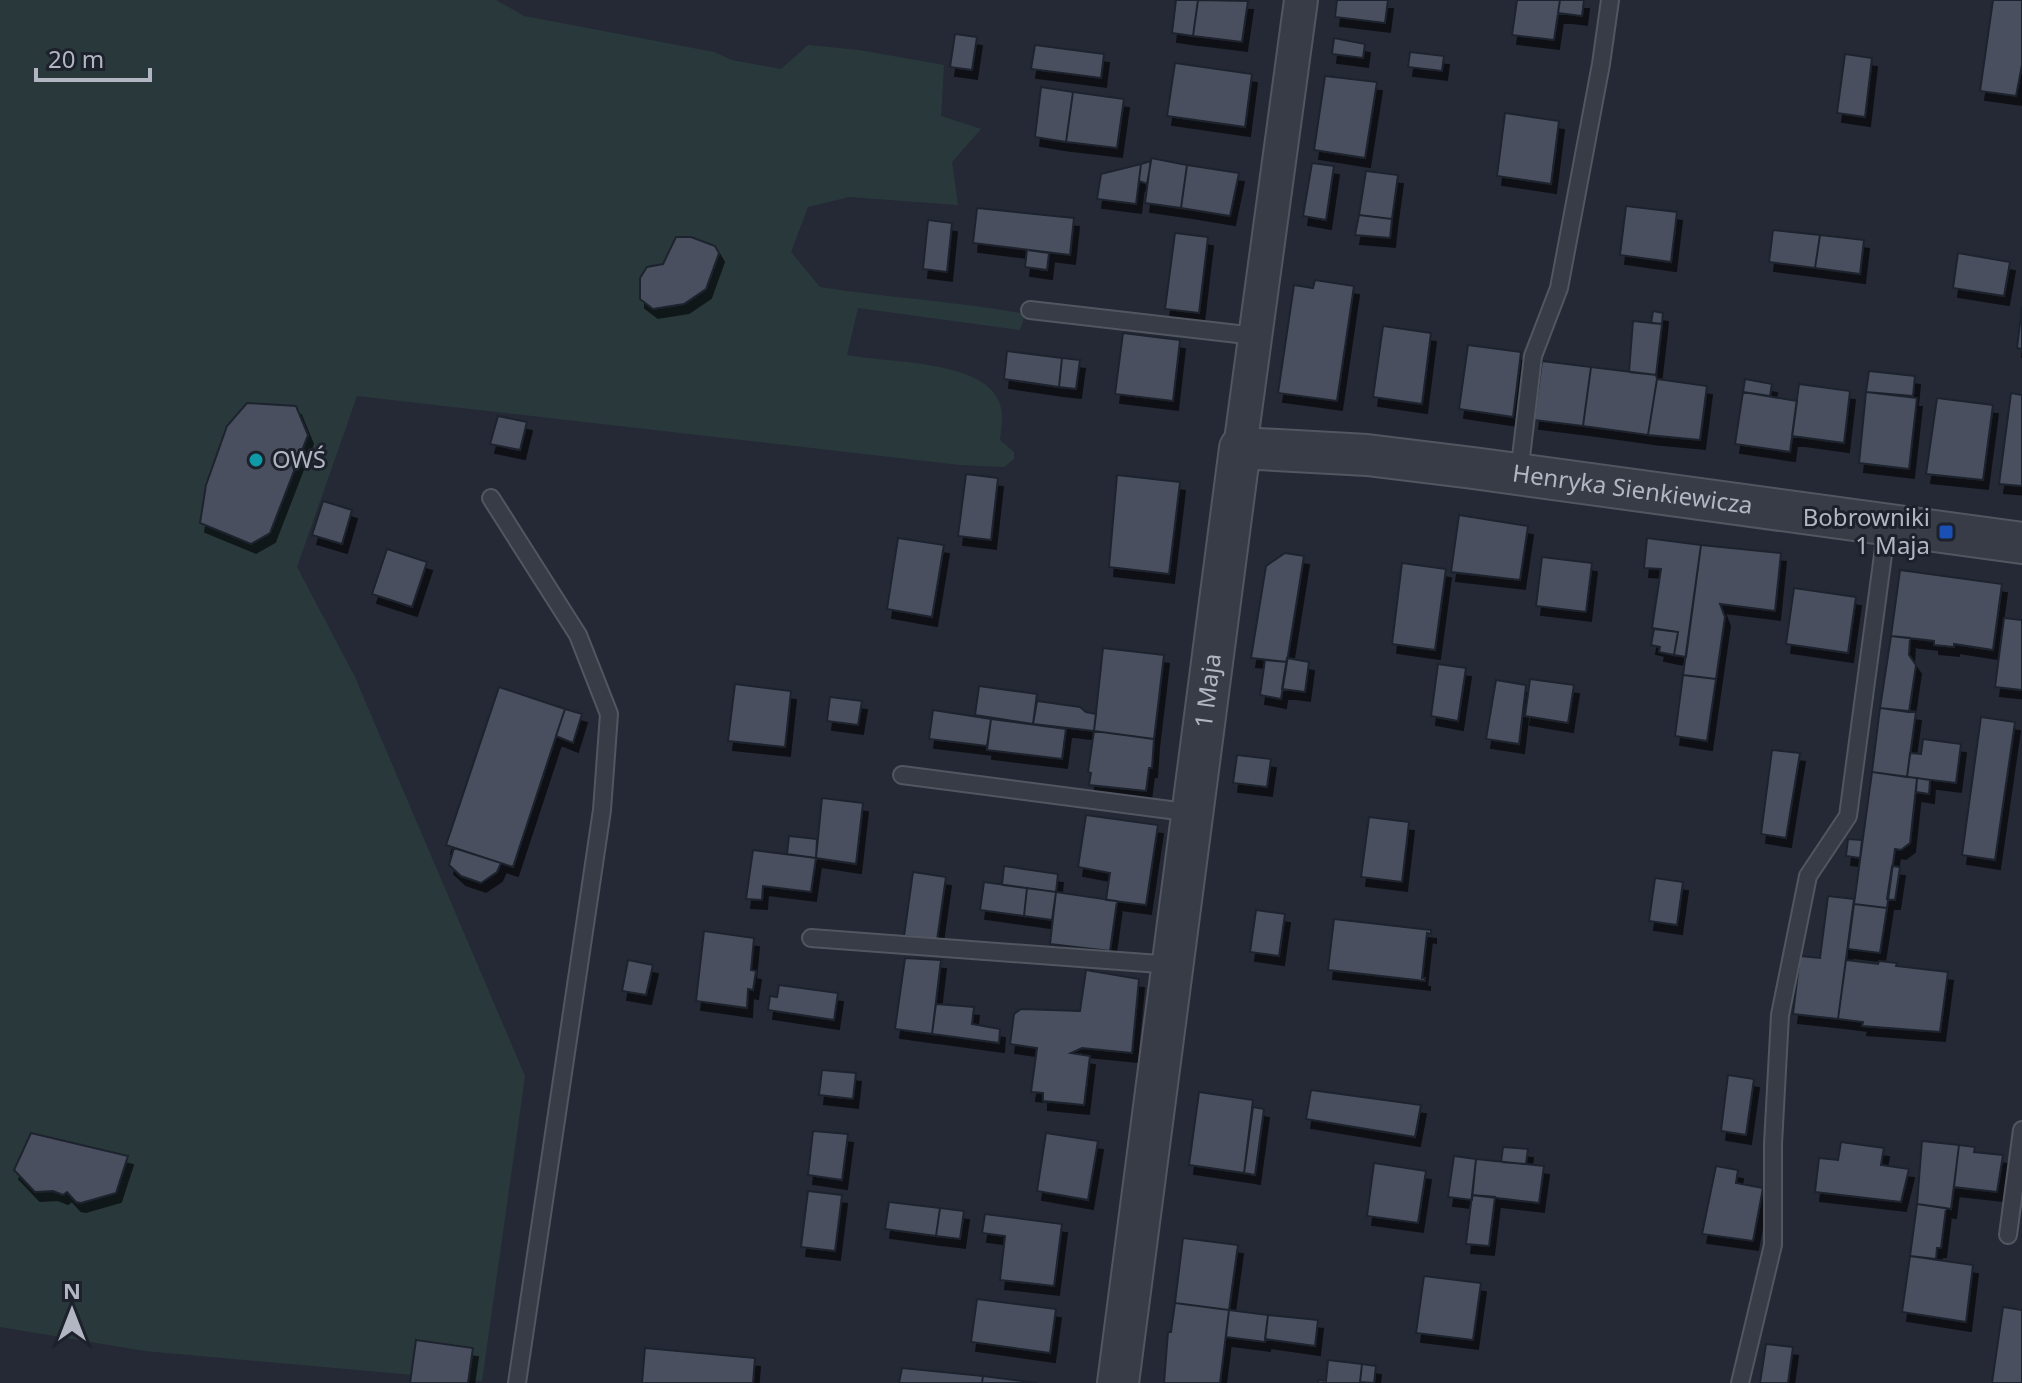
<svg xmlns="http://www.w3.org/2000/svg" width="2022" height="1383" font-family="'Noto Sans',sans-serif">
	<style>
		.green { fill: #29393b }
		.building { fill: #4a505f; stroke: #1e232d; stroke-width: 2; filter: url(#shadow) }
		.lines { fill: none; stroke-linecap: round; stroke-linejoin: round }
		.service-casing { stroke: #525661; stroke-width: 20 }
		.minor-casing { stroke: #525661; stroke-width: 36 }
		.tertiary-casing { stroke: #525661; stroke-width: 44 }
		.service { stroke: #373c46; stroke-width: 16 }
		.minor { stroke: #373c46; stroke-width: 32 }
		.tertiary { stroke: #373c46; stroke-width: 40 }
		.culture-dot { fill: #0f9aa8; stroke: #1c212b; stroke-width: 3 }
		.transit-dot { fill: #1a4fb4; stroke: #1c212b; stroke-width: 3 }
		.labels { text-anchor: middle; stroke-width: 6; stroke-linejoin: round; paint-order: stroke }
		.poi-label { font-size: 24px; fill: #b2b6c3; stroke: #1c212b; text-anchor: start }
		.street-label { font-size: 24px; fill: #b2b6c3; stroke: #1c212b }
	</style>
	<defs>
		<filter id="shadow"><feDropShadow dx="5" dy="9" stdDeviation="0" flood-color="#0009"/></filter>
	</defs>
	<rect width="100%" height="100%" fill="#242935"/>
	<path class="green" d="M0,0H496L524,16L714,52L732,60L781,69L808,45L859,50L944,65L941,116L981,129L952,162L958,205L849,197L808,207L791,252L820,287C888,298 957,301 1025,314L1020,330L858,308L847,355C884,363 983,359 999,402C1004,413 1001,428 1000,440L1014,452V459L1004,467L960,465L357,396L297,567L354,675L525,1076L482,1381L145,1351L0,1327Z"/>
	<path class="building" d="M1176,0H1198L1193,36L1172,33Z
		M1198,0L1248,1L1242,42L1193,36Z
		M1337,0H1388L1385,23L1335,17Z
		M1517,0H1560L1554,40L1512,35Z
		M1560,0H1584L1582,16L1558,13Z
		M1993,0H2022V65L2016,96L1980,91Z
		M955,34L977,37L972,70L950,67Z
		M1334,38L1365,44L1363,58L1332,54Z
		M1035,45L1104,54L1101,78L1031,69Z
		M1410,52L1444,56L1442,71L1408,67Z
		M1845,54L1872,58L1865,117L1837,113Z
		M1175,63L1252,74L1245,127L1167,116Z
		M1325,76L1377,82L1365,158L1314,150Z
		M1041,87L1073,92L1066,142L1035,137Z
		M1073,92L1124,99L1117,148L1066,142Z
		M1505,113L1559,121L1551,184L1497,176Z
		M1151,158L1187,165L1181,208L1145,203Z
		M1151,161L1147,184L1139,181L1141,164Z
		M1312,163L1334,166L1326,220L1303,216Z
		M1141,164L1136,204L1097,199L1101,174Z
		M1187,165L1239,173L1230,216L1181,208Z
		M1366,171L1398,175L1392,219L1359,215Z
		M1626,206L1677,212L1671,262L1620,255Z
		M977,208L1074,218L1070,255L973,243Z
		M1359,215L1392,219L1390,238L1355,235Z
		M928,220L952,223L947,272L923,269Z
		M1773,230L1820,235L1815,268L1769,262Z
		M1175,233L1208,237L1199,313L1165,309Z
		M1820,235L1864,240L1860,274L1815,268Z
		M676,237H691L715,246L719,253L706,289L684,304L653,309L640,299V278L647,267L663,264Z
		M1027,250L1049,253L1047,270L1025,267Z
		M1958,253L2010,262L2004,296L1953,288Z
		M1315,280L1354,286L1337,401L1278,393L1294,285L1313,288Z
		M2022,307V349L2017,348Z
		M1653,311L1663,313L1662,324L1651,323Z
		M1633,321L1662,324L1656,375L1629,372Z
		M1383,326L1431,333L1422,404L1373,397Z
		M1123,333L1180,340L1173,401L1115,394Z
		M1468,345L1521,352L1513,417L1459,409Z
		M1007,351L1062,358L1059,387L1004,379Z
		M1062,358L1080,360L1076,389L1059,387Z
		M1542,361L1591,367L1583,426L1534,420Z
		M1591,367L1656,375L1657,379L1648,435L1583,426Z
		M1869,371L1915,376L1913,396L1866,392Z
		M1657,379L1707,386L1700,440L1648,435Z
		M1745,379L1772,384L1770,396L1743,392Z
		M1799,384L1850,391L1844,443L1792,436Z
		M1743,392L1797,401L1790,452L1735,444Z
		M1866,392L1917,398L1909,469L1859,463Z
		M2011,393L2022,395V486L1999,484Z
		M1937,398L1993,405L1983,480L1926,474Z
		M247,403L296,406L308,435L270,533L251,544L200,523L206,485L227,426Z
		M498,416L527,422L520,450L490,444Z
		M966,474L998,478L991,540L958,536Z
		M1117,475L1180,482L1169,574L1109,567Z
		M323,501L352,510L342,544L312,535Z
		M1459,515L1528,526L1520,580L1451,572Z
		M898,538L944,545L932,617L887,609Z
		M1647,538L1701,545L1686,657L1674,655L1678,632L1652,628L1661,569L1644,568Z
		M1701,545L1781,553L1775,611L1720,604L1725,617L1716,679L1683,675Z
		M387,549L427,562L412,607L372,594Z
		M1285,553L1304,556L1287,662L1251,658L1266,566Z
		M1542,557L1592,563L1586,612L1536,606Z
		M1402,563L1446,569L1435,650L1392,644Z
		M1900,570L2002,584L1993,650L1954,644V647L1934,645V641L1891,636Z
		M1794,588L1856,597L1848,653L1786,644Z
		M2004,618L2022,620V690L1995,687Z
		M1654,629L1678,632L1674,655L1659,652L1660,647L1651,645Z
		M1891,636L1910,638L1909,655L1916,665L1909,712L1880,708Z
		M1103,648L1164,655L1154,739L1094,731Z
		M1287,658L1309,662L1305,692L1282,689Z
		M1265,660L1287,662L1281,699L1260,695Z
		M1438,664L1466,668L1458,721L1431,716Z
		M1683,675L1716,679L1707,741L1675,736Z
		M1530,679L1574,685L1568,723L1525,716Z
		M1496,680L1526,685L1519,744L1486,739Z
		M735,684L791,691L785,747L728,741Z
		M979,686L1037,694L1033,724L975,715Z
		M499,687L565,709L513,867L446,845Z
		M830,697L862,701L858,725L827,721Z
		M1037,701L1080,707L1086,712L1096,714L1094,731L1033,724Z
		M1880,708L1916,712L1907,777L1872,772Z
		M565,709L582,714L573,743L556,736Z
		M933,710L991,719L987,746L929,739Z
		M1981,717L2015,722L1995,860L1962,855Z
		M991,719L1066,729L1062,759L987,750Z
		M1094,731L1154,739L1152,768H1149L1146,791L1089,785L1091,773L1088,772Z
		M1923,739L1961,744L1956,783L1907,777L1910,753L1921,754Z
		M1772,750L1800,753L1786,838L1761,834Z
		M1237,755L1271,759L1267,787L1233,783Z
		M1872,772L1917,778L1910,843L1901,850L1895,849L1887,908L1854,904Z
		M1917,778L1930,780L1929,794L1916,792Z
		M822,798L863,803L856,864L816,858Z
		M1086,815L1158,825L1146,905L1106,900L1110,873L1078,867Z
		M1369,817L1409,822L1402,882L1361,877Z
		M789,836L817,839L816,858L787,854Z
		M1848,839L1862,840L1860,858L1846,856Z
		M454,848L501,863L497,872L481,883L461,876L449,865Z
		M753,850L816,858L811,892L763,886L762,900L746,899Z
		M1004,866L1058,874L1056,892L1002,885Z
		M1892,866L1900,867L1895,900L1887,899Z
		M913,872L946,877L937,940L904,936Z
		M1655,878L1683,882L1677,925L1649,921Z
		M984,882L1027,888L1024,916L980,910Z
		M1027,888L1056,892L1052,920L1024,916Z
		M1056,892L1117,901L1110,951L1050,944Z
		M1828,896L1854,899L1838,1019L1793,1014L1800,956L1820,958Z
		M1854,904L1887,908L1880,953L1848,949Z
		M1256,910L1285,914L1279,956L1250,952Z
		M1334,919L1431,930V934L1427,933L1422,978H1425V981L1328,970Z
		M704,931L754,938L751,970L756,971L753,990L748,989L747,1008L696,1001Z
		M905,958L941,960L932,1034L895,1029Z
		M628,960L653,965L646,995L622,991Z
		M1846,960L1878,964L1879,961L1897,963L1896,966L1948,972L1940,1032L1862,1026L1863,1022L1838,1019Z
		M1086,970L1139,979L1132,1053L1082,1048L1071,1053L1090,1056L1084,1105L1043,1101V1093L1031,1092L1037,1048L1010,1044L1014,1014L1021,1009L1080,1011Z
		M779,985L838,993L834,1020L768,1010L770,996L777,997Z
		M936,1004L974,1007L972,1024L1000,1029L999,1043L932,1034Z
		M822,1070L856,1073L853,1099L819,1095Z
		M1728,1075L1754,1079L1746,1135L1721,1131Z
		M1311,1090L1421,1105L1415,1137L1306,1119Z
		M1199,1092L1253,1100L1244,1173L1189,1165Z
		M1253,1107L1264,1109L1255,1175L1244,1173Z
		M813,1131L848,1134L842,1180L808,1175Z
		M31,1133L128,1156L116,1193L81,1203L76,1202L67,1192L63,1195L53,1191L35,1192L14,1170Z
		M1046,1133L1098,1141L1088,1200L1037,1191Z
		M1922,1141L1959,1145L1951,1209L1917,1204Z
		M1841,1142L1884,1148L1881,1165L1909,1169L1901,1202L1815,1192L1819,1158L1838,1160Z
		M1959,1145L1975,1147L1974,1152L2003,1155L1997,1192L1954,1187Z
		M1503,1147L1528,1149L1526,1164L1501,1162Z
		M1454,1156L1476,1159L1472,1200L1448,1197Z
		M1476,1159L1544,1166L1539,1203L1472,1195Z
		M1374,1163L1426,1171L1418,1223L1367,1216Z
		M1716,1166L1738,1170L1736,1183L1763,1188L1753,1241L1702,1234Z
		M808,1191L842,1195L835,1251L801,1247Z
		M1472,1195L1495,1197L1489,1246L1466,1244Z
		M889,1202L940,1208L936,1236L885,1229Z
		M1917,1204L1946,1208L1941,1248H1937L1936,1259L1910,1256Z
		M940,1208L964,1211L960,1239L936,1236Z
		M985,1214L1062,1224L1054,1286L1000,1280L1005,1236L982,1233Z
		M1183,1238L1238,1245L1229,1310L1175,1303Z
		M1910,1256L1973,1265L1966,1322L1902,1312Z
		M1424,1276L1481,1283L1473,1340L1416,1333Z
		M977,1299L1056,1309L1050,1353L971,1342Z
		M1175,1303L1229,1310L1220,1383H1164L1168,1332H1171Z
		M2003,1307L2022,1310V1383H1992Z
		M1229,1310L1268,1315L1265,1342L1226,1337Z
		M1268,1315L1318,1320L1315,1346L1265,1339Z
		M416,1340L473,1348L468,1383H410Z
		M1766,1344L1793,1347L1788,1383H1760Z
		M645,1348L755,1358L753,1383H642Z
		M1328,1360L1362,1364L1360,1383H1318V1380L1326,1381Z
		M1362,1364L1376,1366L1374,1383L1360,1382Z
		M902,1368L983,1376L982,1383H899Z
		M983,1376L1038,1383H982Z"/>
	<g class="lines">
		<g class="service-casing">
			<path id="service" d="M1030,310L1255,336
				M1519,474L1533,356L1559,288L1601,64L1610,0
				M491,498L578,635L609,714L602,810L517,1383
				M902,775L1193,813
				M811,938L1173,965
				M2008,1235L2022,1130
				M1740,1383L1773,1245V1144L1780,1015L1808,876L1848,816L1887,525"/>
		</g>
		<g class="minor-casing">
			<path id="minor" d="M1240,448L1301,0"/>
		</g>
		<g class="tertiary-casing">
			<g id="tertiary">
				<path id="s1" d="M1118,1383L1240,448L1367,455L1473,468L2022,543"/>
			</g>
		</g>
		<use href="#service" class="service"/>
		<use href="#minor" class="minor"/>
		<use href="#tertiary" class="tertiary"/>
	</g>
	<circle class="culture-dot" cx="256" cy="460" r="8"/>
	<rect class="transit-dot" x="1938" y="524" width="16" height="16" rx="4"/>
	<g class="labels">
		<g class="poi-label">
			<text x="272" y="468">OWŚ</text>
			<text x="1930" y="526" text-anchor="end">Bobrowniki<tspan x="1930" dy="28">1 Maja</tspan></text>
		</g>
		<g class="street-label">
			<text dy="8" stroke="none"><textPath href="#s1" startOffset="1338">Henryka Sienkiewicza</textPath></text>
			<text dy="8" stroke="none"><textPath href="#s1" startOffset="698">1 Maja</textPath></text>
		</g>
	</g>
	<g transform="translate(72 1311)" stroke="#1c212b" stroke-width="6" paint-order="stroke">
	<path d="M0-6L14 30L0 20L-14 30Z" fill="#b2b6c3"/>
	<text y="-12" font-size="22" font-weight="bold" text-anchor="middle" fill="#b2b6c3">N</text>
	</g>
	<path d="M36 68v12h114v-12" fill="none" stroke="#b2b6c3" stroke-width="4"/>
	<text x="48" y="68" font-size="24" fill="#b2b6c3" stroke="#1c212b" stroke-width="6" paint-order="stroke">20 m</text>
</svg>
